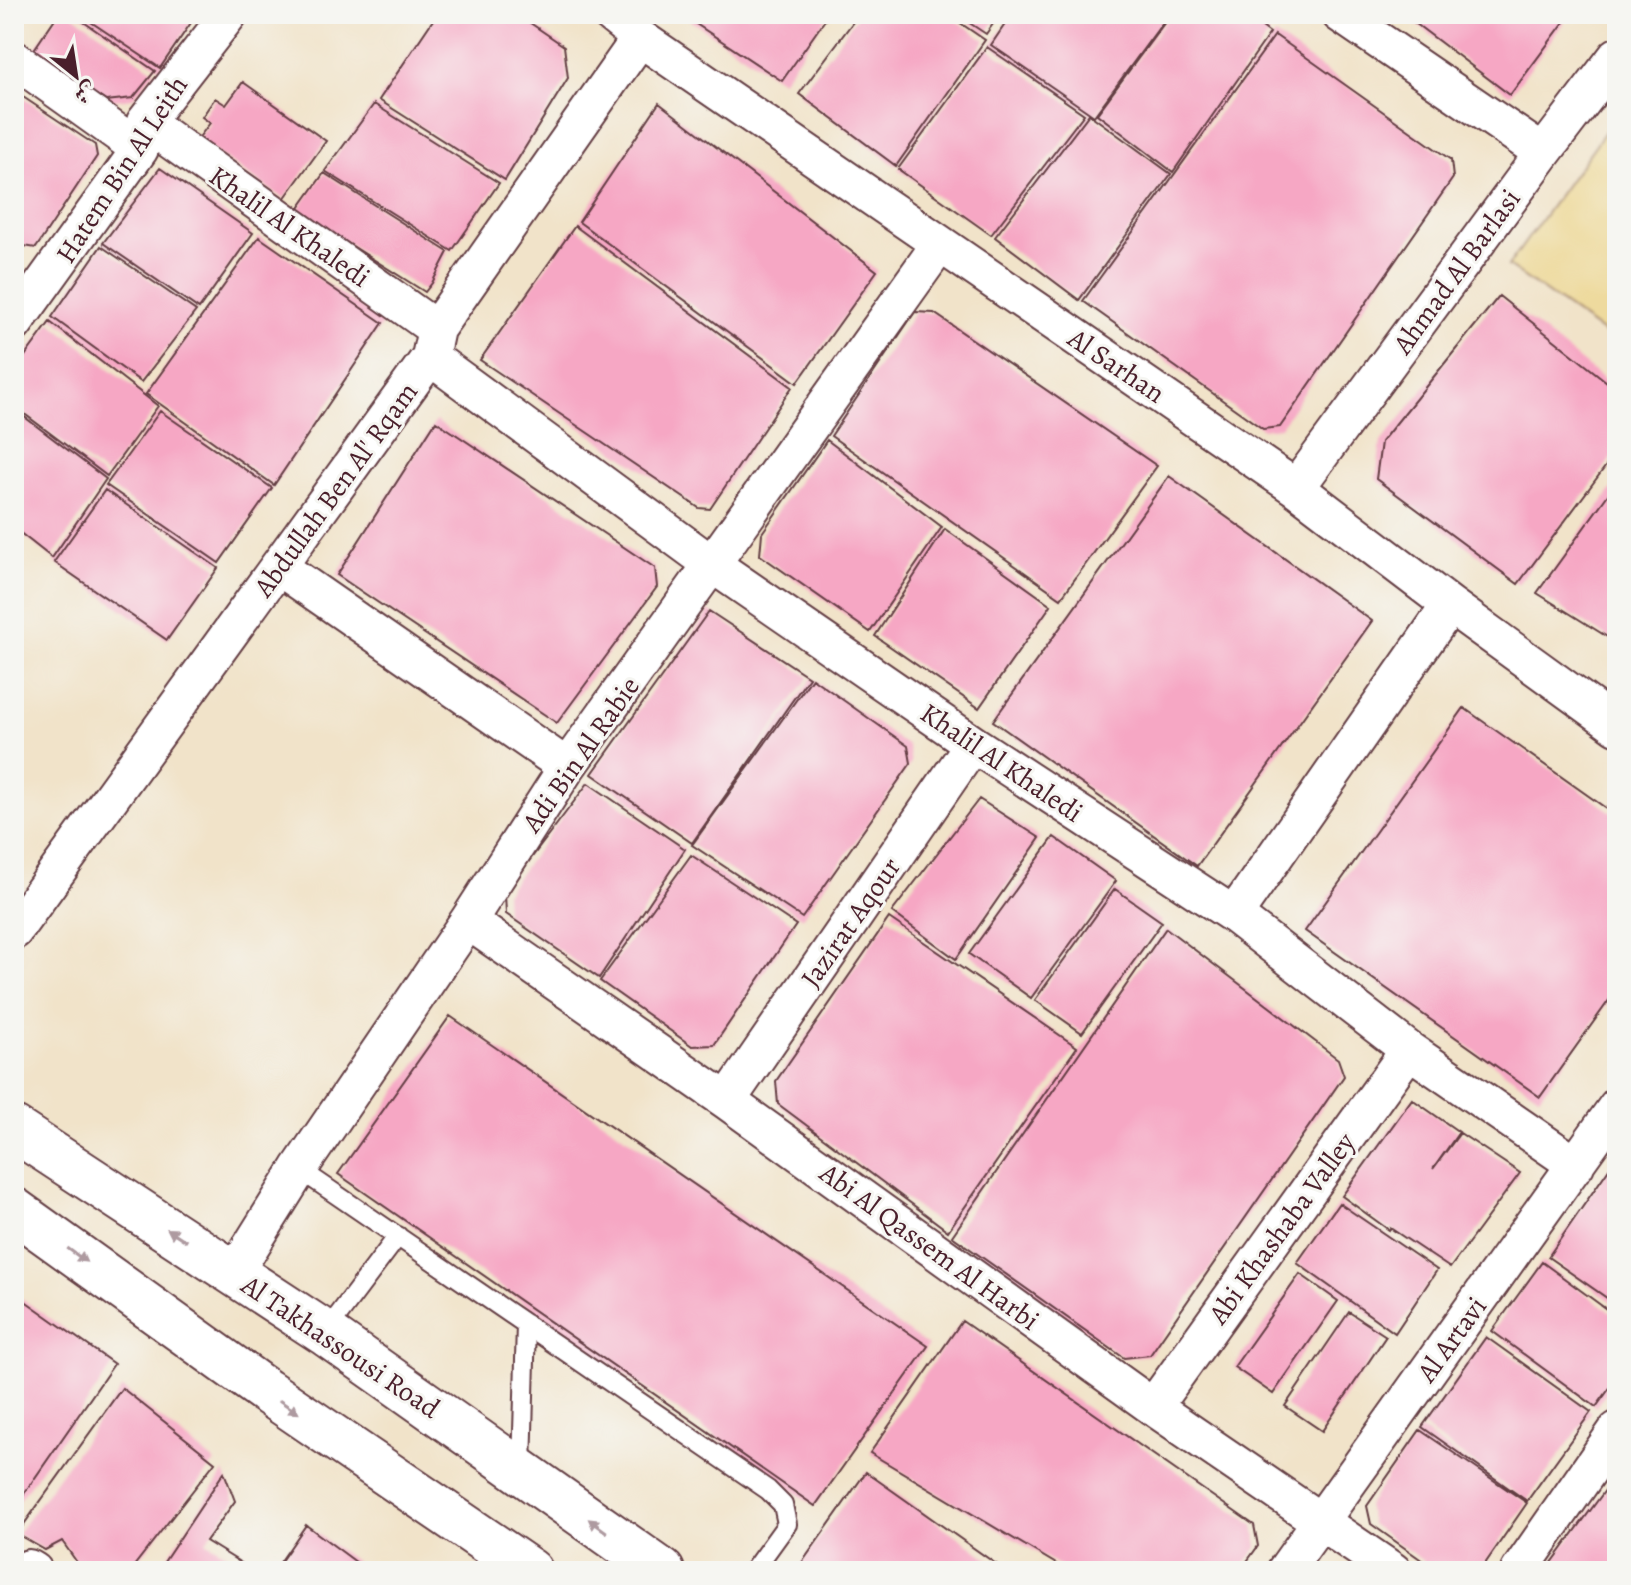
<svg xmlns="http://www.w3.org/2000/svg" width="1631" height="1585" font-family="Alegreya,Amiri,serif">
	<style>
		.sand { fill: #eeda9e; stroke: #9c7c64; stroke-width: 2 }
		.building { fill: #f6a7c4 }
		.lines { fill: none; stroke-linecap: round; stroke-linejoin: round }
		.lane-casing { stroke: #633c43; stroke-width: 22 }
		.street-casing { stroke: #633c43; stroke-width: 40 }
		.primary-casing { stroke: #633c43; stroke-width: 48 }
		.lane { stroke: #fff; stroke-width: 18 }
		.street { stroke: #fff; stroke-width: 36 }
		.primary { stroke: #fff; stroke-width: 44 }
		.oneway { fill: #ae9aa0 }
		.labels { text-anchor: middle; stroke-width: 6; stroke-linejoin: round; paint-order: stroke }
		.street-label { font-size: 28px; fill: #4a1f2b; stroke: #f6f6f2 }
	</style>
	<rect width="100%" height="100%" fill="#f6f6f2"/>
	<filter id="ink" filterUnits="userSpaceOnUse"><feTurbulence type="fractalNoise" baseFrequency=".0125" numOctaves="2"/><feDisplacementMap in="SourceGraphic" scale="16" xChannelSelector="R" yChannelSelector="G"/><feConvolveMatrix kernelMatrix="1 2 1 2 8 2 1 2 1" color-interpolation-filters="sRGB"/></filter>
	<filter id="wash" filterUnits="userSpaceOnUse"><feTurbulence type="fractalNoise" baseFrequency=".006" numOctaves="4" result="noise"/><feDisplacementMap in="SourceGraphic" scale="32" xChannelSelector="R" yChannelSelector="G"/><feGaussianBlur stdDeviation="1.8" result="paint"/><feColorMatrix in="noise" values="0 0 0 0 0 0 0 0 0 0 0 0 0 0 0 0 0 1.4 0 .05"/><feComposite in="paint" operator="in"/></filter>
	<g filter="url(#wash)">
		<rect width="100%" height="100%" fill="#f1e3c9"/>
		<path class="sand" d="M1617,115V342L1508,266Z"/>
		<g id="blocks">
			<path class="building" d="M58,14H72L155,71L133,98L106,101L31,54Z
				M79,14H197L160,68Z
				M437,14H517L564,46L568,78L505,180L379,100Z
				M681,14H829L782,81Z
				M859,14H947L985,40L896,166L799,94Z
				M956,14H1000L986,34Z
				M1012,14H1169L1094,116L991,45Z
				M1171,14H1245L1270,33L1173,172L1097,114Z
				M1403,14H1570L1510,95Z
				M1275,35L1451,160L1453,178L1280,427L1263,429L1083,301Z
				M987,47L1084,114L991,235L898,169Z
				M243,82L326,141L284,199L197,140L210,123L202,117L215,98L226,105Z
				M14,91L95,145L97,156L36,248L18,245L14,242Z
				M659,103L877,271L797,383L579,222Z
				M374,104L499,183L452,251L325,171Z
				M1089,114L1171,174L1079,300L995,237Z
				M160,168L253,233L199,309L103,243Z
				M324,173L448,252L432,283L425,292L297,211Z
				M575,226L792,387L710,509L699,508L480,360Z
				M259,237L383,323L274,485L146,394Z
				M101,246L196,311L141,382L52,317Z
				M1499,296L1617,390V451L1518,584L1376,479L1381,442Z
				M915,312L934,313L1157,466L1061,598L831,436Z
				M50,322L158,406L107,476L14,406V371Z
				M14,409L106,479L52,558L14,528Z
				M160,411L272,488L219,563L106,485Z
				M436,421L655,568L657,587L557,723L337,575Z
				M827,440L942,527L870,632L760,555L762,533Z
				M1169,476L1372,621L1197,866L993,721Z
				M1617,482V643L1537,593Z
				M105,490L218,568L167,640L54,562Z
				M945,529L1051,605L979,708L875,636Z
				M709,611L809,677L692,843L592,774Z
				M812,678L908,746L911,763L802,918L692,845Z
				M1464,708L1617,816V989L1540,1097L1305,931Z
				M588,783L685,849L599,978L506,914L505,893Z
				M979,799L1040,838L956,959L892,912Z
				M1054,837L1116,881L1031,998L969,954Z
				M691,855L796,925L714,1045L692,1046L600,981Z
				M1115,889L1162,922L1082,1033L1035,1000Z
				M889,918L1077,1047L948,1231L778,1104L776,1081Z
				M1166,928L1338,1059L1344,1076L1150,1355L1124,1358L952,1236Z
				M450,1016L928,1346L815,1506L338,1174Z
				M1412,1099L1459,1132L1433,1169L1460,1133L1520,1173L1450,1268L1390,1228L1389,1230L1342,1196Z
				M1617,1157V1305L1548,1257Z
				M1339,1203L1437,1270L1395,1333L1297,1263Z
				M1542,1262L1617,1317V1378L1596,1407L1492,1331Z
				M1300,1274L1338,1301L1273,1394L1234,1367Z
				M14,1293L114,1364L14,1508Z
				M1349,1312L1386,1336L1322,1431L1285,1406Z
				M962,1321L1254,1525L1258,1546L1240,1571H1068L870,1453Z
				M1486,1337L1591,1412L1527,1501L1422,1427Z
				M122,1388L215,1462L130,1571H83L62,1541L45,1550L17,1534Z
				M1420,1430L1527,1503L1480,1571H1437L1371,1524L1367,1506Z
				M224,1472L235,1501L206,1541L254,1571H158Z
				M866,1472L1006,1571H796Z
				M1617,1474V1571H1546Z
				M306,1525L368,1571H274Z"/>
		</g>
	</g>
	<g filter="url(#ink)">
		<use href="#blocks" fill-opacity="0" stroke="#633c43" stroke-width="2"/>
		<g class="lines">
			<g class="lane-casing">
				<path id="lane" d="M299,1169L768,1490L783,1505L787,1524L753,1571
					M325,1333L398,1236
					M522,1468L526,1324"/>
			</g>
			<g class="street-casing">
				<path id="street" d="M610,14L640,38L1296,488L1450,605L1617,726
					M1340,14L1543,153
					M14,59L140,149
					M145,122L436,329
					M14,324L140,149L145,122L229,14
					M430,357L713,565L973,744L1234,915L1409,1050L1576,1165
					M1296,488L1543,153L1617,56
					M279,567L567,767
					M1234,915L1450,605
					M468,921L727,1101L1153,1407L1393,1571
					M14,931L430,357L436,329L640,38
					M727,1101L973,744
					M234,1273L299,1169L468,921L567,767L940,244
					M1153,1407L1409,1050
					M21,1571L29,1568L34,1571
					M1285,1571L1617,1106
					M1519,1571L1617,1430"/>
			</g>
			<g class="primary-casing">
				<path id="primary" d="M14,1129L325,1333L662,1571
					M14,1210L266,1391L530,1571"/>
			</g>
			<use href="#lane" class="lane"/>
			<use href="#street" class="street"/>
			<use href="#primary" class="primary"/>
		</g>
		<defs><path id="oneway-solid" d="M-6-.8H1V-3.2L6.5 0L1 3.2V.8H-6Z" transform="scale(2)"/></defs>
		<g class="oneway">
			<use href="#oneway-solid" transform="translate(177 1235) rotate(-147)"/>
			<use href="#oneway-solid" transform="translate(77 1255) rotate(36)"/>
			<use href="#oneway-solid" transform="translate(289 1407) rotate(34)"/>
			<use href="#oneway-solid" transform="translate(598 1526) rotate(-144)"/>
		</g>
	</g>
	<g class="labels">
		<g class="street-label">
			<text transform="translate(121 169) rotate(-57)" y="10">Hatem Bin Al Leith</text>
			<text transform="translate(290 226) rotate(35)" y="10">Khalil Al Khaledi</text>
			<text transform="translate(1456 271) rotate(-54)" y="10">Ahmad Al Barlasi</text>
			<text transform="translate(1117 365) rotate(34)" y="10">Al Sarhan</text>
			<text transform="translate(335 489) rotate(-54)" y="10">Abdullah Ben Al' Rqam</text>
			<text transform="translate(580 754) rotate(-55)" y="10">Adi Bin Al Rabie</text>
			<text transform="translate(1002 762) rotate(34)" y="10">Khalil Al Khaledi</text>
			<text transform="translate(850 922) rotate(-55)" y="10">Jazirat Aqour</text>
			<text transform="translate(1281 1228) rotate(-54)" y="10">Abi Khashaba Valley</text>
			<text transform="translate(930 1246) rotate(36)" y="10">Abi Al Qassem Al Harbi</text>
			<text transform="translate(1451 1339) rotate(-54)" y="10">Al Artavi</text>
			<text transform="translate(341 1346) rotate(34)" y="10">Al Takhassousi Road</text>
		</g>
	</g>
	<rect width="1631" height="1585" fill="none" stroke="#f6f6f2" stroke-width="48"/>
	<g transform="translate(76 76) rotate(150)" stroke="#f6f6f2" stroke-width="6" paint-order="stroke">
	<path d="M0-6L14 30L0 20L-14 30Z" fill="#4a1f2b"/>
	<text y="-12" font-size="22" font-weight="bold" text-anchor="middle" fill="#4a1f2b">ش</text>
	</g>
</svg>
